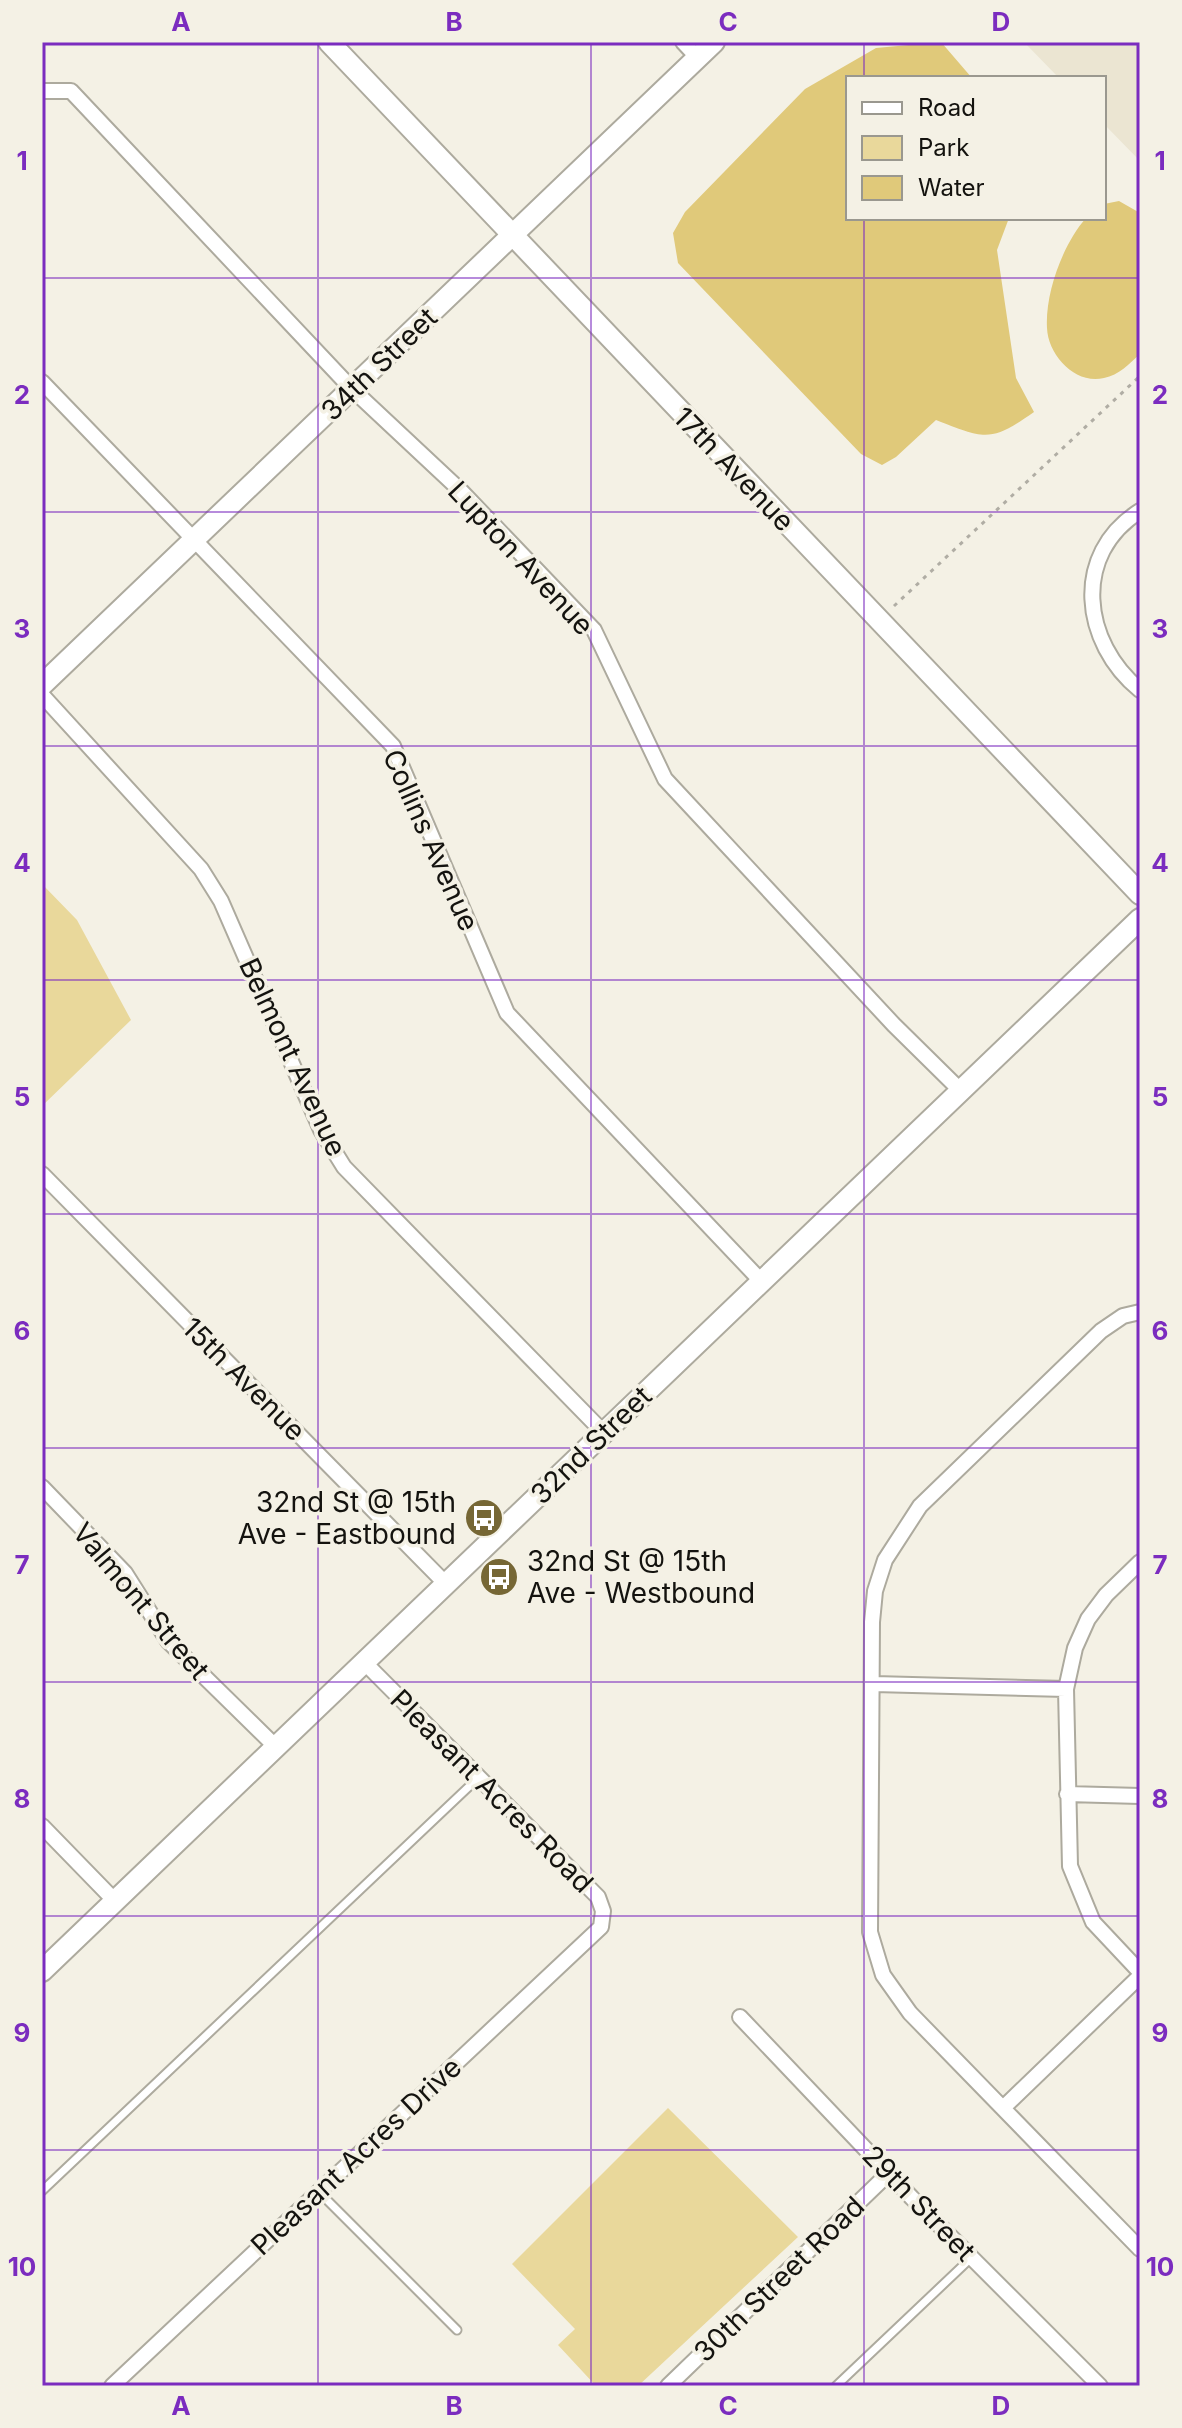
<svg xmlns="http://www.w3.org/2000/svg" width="1182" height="2428" font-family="Inter,sans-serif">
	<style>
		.built { fill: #ebe5d2 }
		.green { fill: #e9d89b }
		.water { fill: #e0c97a }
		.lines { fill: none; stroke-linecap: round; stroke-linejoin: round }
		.lane-casing { stroke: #adaa9e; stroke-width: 11 }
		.street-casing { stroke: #adaa9e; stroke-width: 18 }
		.secondary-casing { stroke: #adaa9e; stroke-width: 24 }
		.path { stroke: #b0ada4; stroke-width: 3; stroke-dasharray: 4 6; stroke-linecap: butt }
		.lane { stroke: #fff; stroke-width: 7 }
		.street { stroke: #fff; stroke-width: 14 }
		.secondary { stroke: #fff; stroke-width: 20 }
		.grid { fill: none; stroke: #7b2cbf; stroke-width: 2; stroke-opacity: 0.55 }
		.labels { text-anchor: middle; stroke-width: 7; stroke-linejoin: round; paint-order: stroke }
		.street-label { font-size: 28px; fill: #14130f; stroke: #f4f1e5 }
		.poi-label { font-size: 28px; fill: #14130f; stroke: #f4f1e5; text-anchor: end }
		.neatline { fill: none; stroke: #7b2cbf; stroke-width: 3 }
		.grid-label { font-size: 26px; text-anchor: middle; font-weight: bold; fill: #7b2cbf }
	</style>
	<rect width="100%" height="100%" fill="#f4f1e5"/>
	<path class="built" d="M1024,42H1140V161L1104,124V78H1059Z"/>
	<path class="green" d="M42,884L77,920L131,1020L42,1106Z
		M668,2108L798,2237L638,2386H596L558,2345L575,2329L512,2264Z"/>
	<path class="water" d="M941,42L972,78H848V218H1009L997,250L1016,378L1034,412C990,443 985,439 936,420L896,457L882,465L861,454L678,263L673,233L685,212L805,89L876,48Z
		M1119,201L1140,213V354C1129,364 1119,375 1104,378C1075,385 1048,355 1047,328C1045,293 1063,244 1086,218H1104V204Z"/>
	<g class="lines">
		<g class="lane-casing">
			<path id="lane" d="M42,2191L478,1778
				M318,2191L457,2330
				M836,2386L971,2258"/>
		</g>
		<g class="street-casing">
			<path id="street" d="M683,42L698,58
				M42,91H71L352,389L461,491L594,630L665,779L894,1025L961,1091
				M42,382L393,746L507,1013L762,1282
				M1140,511C1071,554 1082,643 1140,690
				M42,695L201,869L221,901L321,1130L344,1167L604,1433
				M42,1174L446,1584
				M1140,1312L1123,1316L1101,1331L920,1506L885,1560L875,1591L872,1622L870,1932L883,1975L910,2013L1140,2249
				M42,1487L125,1573L168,1641L276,1747
				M1140,1562L1106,1595L1088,1619L1075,1648L1066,1689L1070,1866L1093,1922L1140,1972
				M874,1684L1066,1689
				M1067,1794L1140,1796
				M42,1826L115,1901
				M740,2017L912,2198L1100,2386
				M1003,2108L1140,1976
				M112,2386L601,1927L603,1911L598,1897L365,1663
				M668,2386L889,2173"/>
		</g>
		<g class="secondary-casing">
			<path id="secondary" d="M329,42L1140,894
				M42,685L714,42
				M42,1971L1140,919"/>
		</g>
		<path class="path" d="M894,606L1140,376"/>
		<use href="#lane" class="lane"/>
		<use href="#street" class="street"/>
		<use href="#secondary" class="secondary"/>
	</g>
	<path class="grid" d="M318,42V2386M591,42V2386M864,42V78M864,218V2386M42,278H1140M42,512H1140M42,746H1140M42,980H1140M42,1214H1140M42,1448H1140M42,1682H1140M42,1916H1140M42,2150H1140"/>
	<defs>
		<g id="bus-disc" transform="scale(2)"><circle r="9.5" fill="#766735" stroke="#f4f1e5"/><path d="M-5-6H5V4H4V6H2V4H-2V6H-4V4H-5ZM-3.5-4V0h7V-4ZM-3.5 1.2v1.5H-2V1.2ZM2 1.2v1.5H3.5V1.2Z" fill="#fff"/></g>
	</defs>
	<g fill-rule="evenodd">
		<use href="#bus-disc" x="484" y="1518"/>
		<use href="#bus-disc" x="499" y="1577"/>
	</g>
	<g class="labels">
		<g class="street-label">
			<text transform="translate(379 364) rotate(-44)" y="10">34th Street</text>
			<text transform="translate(734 469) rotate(46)" y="10">17th Avenue</text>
			<text transform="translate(521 558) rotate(47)" y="10">Lupton Avenue</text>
			<text transform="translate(431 840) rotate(66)" y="10">Collins Avenue</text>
			<text transform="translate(293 1057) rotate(65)" y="10">Belmont Avenue</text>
			<text transform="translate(244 1379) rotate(45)" y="10">15th Avenue</text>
			<text transform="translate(591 1445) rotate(-44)" y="10">32nd Street</text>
			<text transform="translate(141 1601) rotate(50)" y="10">Valmont Street</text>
			<text transform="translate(492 1791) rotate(45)" y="10">Pleasant Acres Road</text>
			<text transform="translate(356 2156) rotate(-43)" y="10">Pleasant Acres Drive</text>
			<text transform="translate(919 2203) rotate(46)" y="10">29th Street</text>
			<text transform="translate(779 2279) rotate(-44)" y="10">30th Street Road</text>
		</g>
		<g class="poi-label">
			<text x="456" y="1512">32nd St @ 15th<tspan x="456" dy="32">Ave - Eastbound</tspan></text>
			<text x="527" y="1571" text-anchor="start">32nd St @ 15th<tspan x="527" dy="32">Ave - Westbound</tspan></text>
		</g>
	</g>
	<rect width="1182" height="2428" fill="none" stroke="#f4f1e5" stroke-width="88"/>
	<rect x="846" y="76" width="260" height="144" fill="#f4f1e5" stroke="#9a988f" stroke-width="2"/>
	<rect x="862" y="102" width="40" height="12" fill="#ffffff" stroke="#9a988f" stroke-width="2"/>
	<text x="918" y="116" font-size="24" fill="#14130f">Road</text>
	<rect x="862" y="136" width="40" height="24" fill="#e9d89b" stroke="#9a988f" stroke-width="2"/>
	<text x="918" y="156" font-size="24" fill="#14130f">Park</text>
	<rect x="862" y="176" width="40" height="24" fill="#e0c97a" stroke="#9a988f" stroke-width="2"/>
	<text x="918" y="196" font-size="24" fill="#14130f">Water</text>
	<rect x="44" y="44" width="1094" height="2340" class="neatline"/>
	<g class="grid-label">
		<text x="181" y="31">A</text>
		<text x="454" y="31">B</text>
		<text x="728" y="31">C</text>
		<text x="1001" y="31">D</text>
		<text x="22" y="170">1</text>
		<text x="1160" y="170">1</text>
		<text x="22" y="404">2</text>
		<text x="1160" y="404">2</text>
		<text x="22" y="638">3</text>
		<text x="1160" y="638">3</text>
		<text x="22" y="872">4</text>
		<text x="1160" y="872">4</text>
		<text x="22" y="1106">5</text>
		<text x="1160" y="1106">5</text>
		<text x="22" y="1340">6</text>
		<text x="1160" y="1340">6</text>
		<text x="22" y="1574">7</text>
		<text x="1160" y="1574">7</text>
		<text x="22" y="1808">8</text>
		<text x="1160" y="1808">8</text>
		<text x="22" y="2042">9</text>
		<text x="1160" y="2042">9</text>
		<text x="22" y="2276">10</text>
		<text x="1160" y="2276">10</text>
		<text x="181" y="2415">A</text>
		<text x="454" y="2415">B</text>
		<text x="728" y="2415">C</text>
		<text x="1001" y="2415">D</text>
	</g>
</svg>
